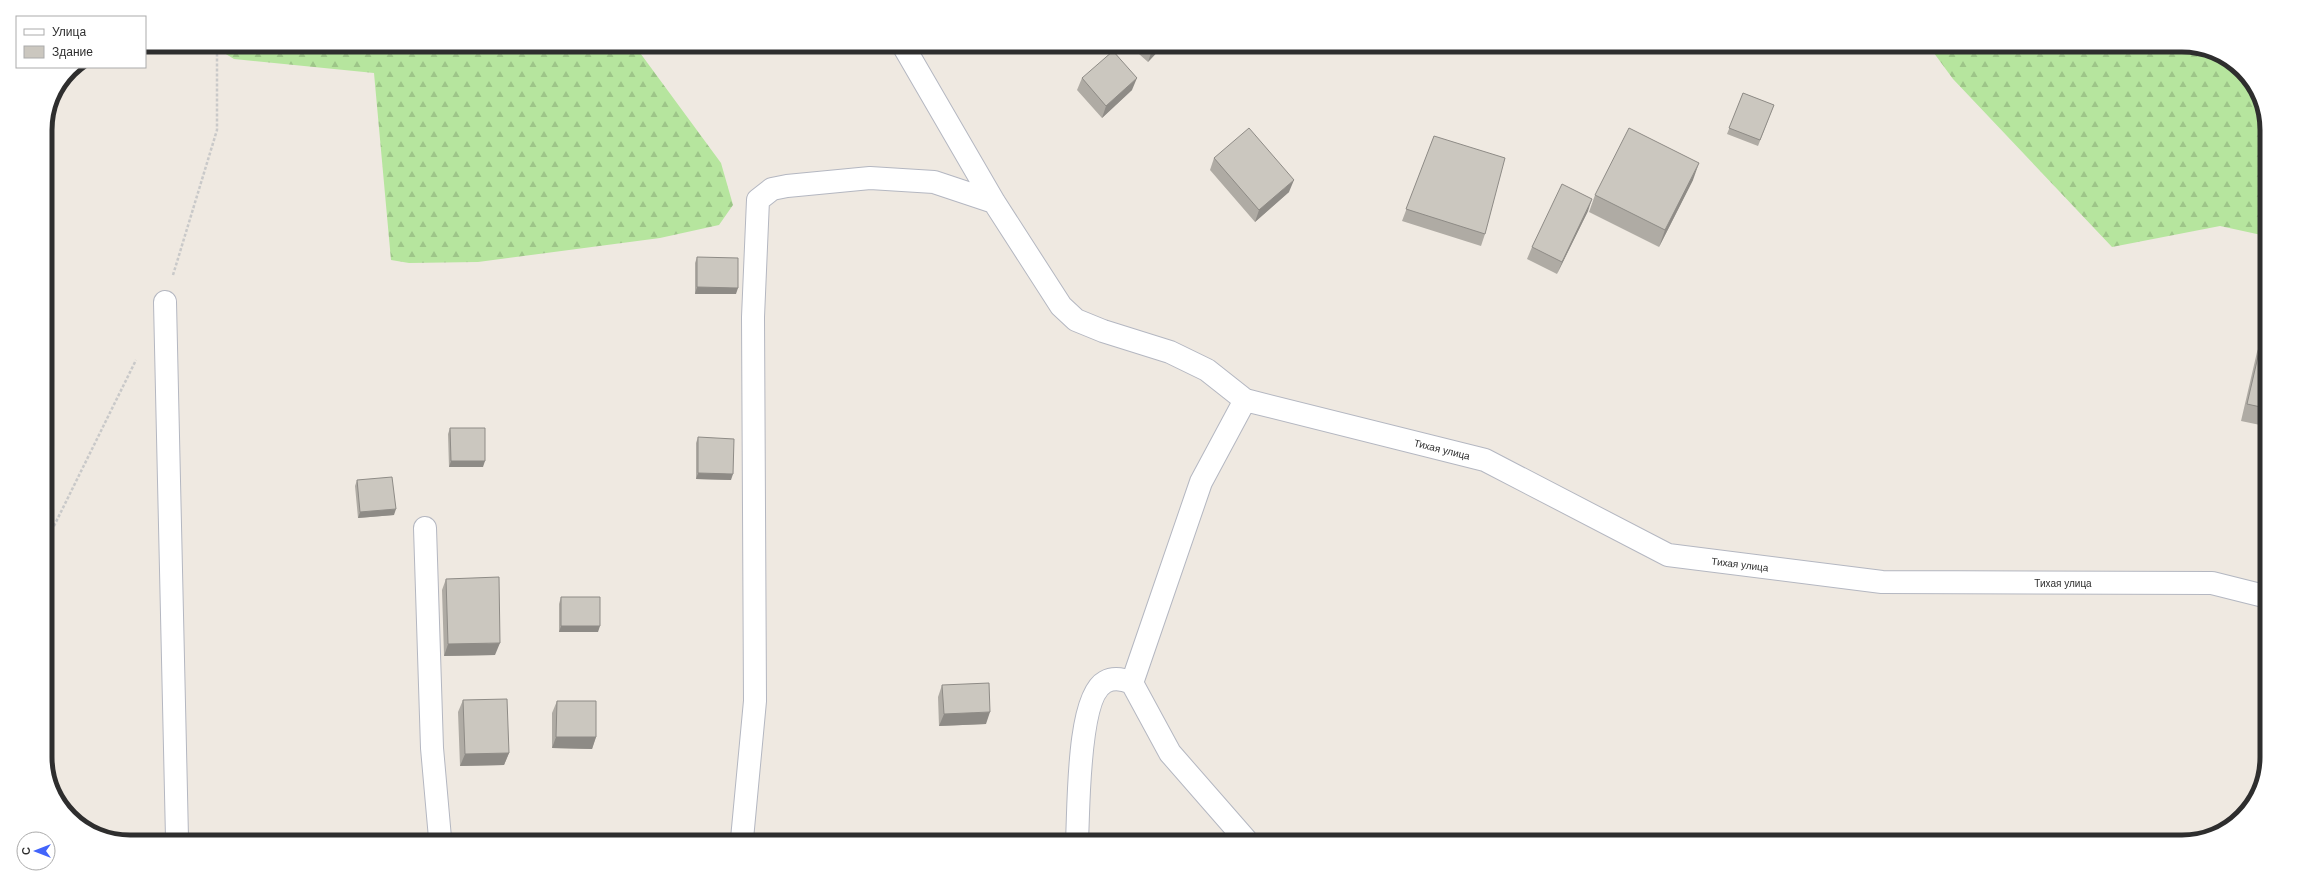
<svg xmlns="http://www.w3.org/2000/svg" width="2312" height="887" font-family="Arial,sans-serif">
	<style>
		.forest { fill: url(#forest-firs) }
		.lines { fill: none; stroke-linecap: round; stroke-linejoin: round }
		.street-casing { stroke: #b4b7c1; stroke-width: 24 }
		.path { stroke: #c9c9c9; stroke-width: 2.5; stroke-dasharray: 3 2; stroke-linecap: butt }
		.street { stroke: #fff; stroke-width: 22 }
		.wall { fill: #afaba4 }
		.shaded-wall { fill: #8e8b86 }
		.building { fill: #cbc7bf; stroke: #8e8b86 }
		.labels { text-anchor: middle; stroke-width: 3; stroke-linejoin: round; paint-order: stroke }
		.street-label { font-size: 10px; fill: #2e2e2e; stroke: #fff }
		.rim { fill: none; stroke: #2e2e2e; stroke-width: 5 }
	</style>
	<defs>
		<pattern id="forest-firs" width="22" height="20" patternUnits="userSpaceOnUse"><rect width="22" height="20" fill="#b6e59e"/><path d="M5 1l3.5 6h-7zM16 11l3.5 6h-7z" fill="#9dc588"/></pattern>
	</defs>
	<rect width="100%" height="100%" fill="#efe9e1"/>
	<path class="forest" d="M211,45L635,46L721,163L733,205L719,225L660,238L478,262L409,263L391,260L374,73L234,59Z
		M1931,49L2209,50L2249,78L2267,124L2266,236L2220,226L2112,247L1953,79Z"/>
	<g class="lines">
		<g class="street-casing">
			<path id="street" d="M904,47L994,202L1061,306L1076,320L1103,331L1170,352L1207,370L1245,400L1485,460L1668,555L1882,582L2212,583L2264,596
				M165,302L177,838
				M425,528L432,748L440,838
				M1132,683L1201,482L1245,400
				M742,839L755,701L753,317L758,200L772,189L787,186L870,178L934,182L994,202
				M1077,840C1079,809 1077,697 1105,682C1114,677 1123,679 1132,683L1170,753L1246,840"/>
		</g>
		<path class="path" d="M173,275L217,130V45
			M45,538L52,530L136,360"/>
		<use href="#street" class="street"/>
	</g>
	<path class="wall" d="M1131,47H1162L1148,62Z
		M1082,78L1132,90L1102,118L1077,90Z
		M1743,93L1774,105L1758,146L1727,134Z
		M1434,136L1485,234L1481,246L1402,221Z
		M1214,158L1289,192L1255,222L1210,170Z
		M1693,180L1659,247L1589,212L1595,195Z
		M1588,211L1557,274L1527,259L1532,247Z
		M697,257L736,294H695V263Z
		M2263,335L2265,336V426L2241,421L2257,352Z
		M450,428L483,467H449L448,434Z
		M698,437L731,480L696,479V443Z
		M357,480L394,515L358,518L355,486Z
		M446,579L495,655L444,656L442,590Z
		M561,597L598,632H559V604Z
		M942,685L986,724L939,726L938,697Z
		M463,700L509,753L504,765L460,766L458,712Z
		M557,701L596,737L592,749L552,748V713Z"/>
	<path class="shaded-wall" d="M1155,47H1162L1148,62L1152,50Z
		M1137,78L1132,90L1102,118L1106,106Z
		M1699,163L1693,180L1659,247L1665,230Z
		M1294,180L1289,192L1255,222L1259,210Z
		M1592,199L1588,211L1557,274L1562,262Z
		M697,287L738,288L736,294H695Z
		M451,461H485L483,467H449Z
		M698,473L733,474L731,480L696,479Z
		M396,509L394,515L358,518L360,512Z
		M561,626H600L598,632H559Z
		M500,643L495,655L444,656L448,644Z
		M990,712L986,724L939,726L944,714Z
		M556,737H596L592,749L552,748Z
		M509,753L504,765L460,766L465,754Z"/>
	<path class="building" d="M1149,47H1155L1152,50Z
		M1113,51L1137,78L1106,106L1082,78Z
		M1743,93L1774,105L1760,140L1729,128Z
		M1249,128L1294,180L1259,210L1214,158Z
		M1629,128L1699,163L1665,230L1595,195Z
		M1434,136L1505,158L1485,234L1406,209Z
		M1562,184L1592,199L1562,262L1532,247Z
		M697,257L738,258V288L697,287Z
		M2263,335L2265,336V408L2247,404Z
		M450,428H485V461H451Z
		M698,437L734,439L733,474L698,473Z
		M392,477L396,509L360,512L357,480Z
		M499,577L500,643L448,644L446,579Z
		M561,597H600V626H561Z
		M989,683L990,712L944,714L942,685Z
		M507,699L509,753L465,754L463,700Z
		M557,701H596V737H556Z"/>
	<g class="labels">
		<g class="street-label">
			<text transform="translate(1442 449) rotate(14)" y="4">Тихая улица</text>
			<text transform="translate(1740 564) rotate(7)" y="4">Тихая улица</text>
			<text x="2063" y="587">Тихая улица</text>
		</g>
	</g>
	<path d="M0 0H2312V887H0ZM130 52H2182A78 78 0 0 1 2260 130V757A78 78 0 0 1 2182 835H130A78 78 0 0 1 52 757V130A78 78 0 0 1 130 52Z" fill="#fff" fill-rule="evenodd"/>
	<path class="rim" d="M130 52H2182A78 78 0 0 1 2260 130V757A78 78 0 0 1 2182 835H130A78 78 0 0 1 52 757V130A78 78 0 0 1 130 52Z"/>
	<rect x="16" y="16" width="130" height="52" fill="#ffffff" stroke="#ababab"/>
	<rect x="24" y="29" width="20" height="6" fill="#ffffff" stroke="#ababab"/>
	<text x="52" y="36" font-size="12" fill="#2e2e2e">Улица</text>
	<rect x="24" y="46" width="20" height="12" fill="#cbc7bf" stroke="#ababab"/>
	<text x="52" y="56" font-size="12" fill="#2e2e2e">Здание</text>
	<g transform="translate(36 851) rotate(270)"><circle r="19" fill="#ffffff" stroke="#ababab"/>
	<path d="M0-3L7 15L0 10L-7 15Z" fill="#4264fb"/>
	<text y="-6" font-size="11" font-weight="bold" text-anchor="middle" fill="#2e2e2e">С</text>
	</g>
</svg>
